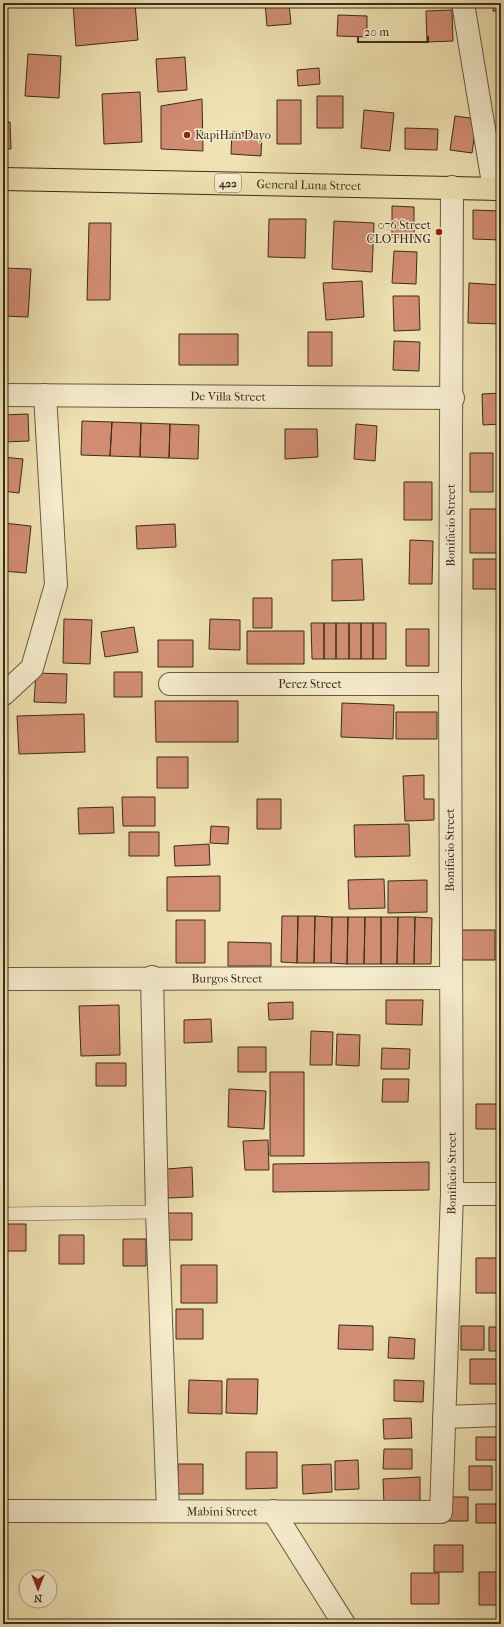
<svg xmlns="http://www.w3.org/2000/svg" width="504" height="1627" font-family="'IM FELL French Canon',serif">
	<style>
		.building { fill: #d18d73; stroke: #3b2c1c }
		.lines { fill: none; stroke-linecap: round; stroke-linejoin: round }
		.service-casing { stroke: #685941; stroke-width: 14 }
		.minor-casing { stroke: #685941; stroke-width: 24 }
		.primary-casing { stroke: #3b2c1c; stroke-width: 24 }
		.service { stroke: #f5eccc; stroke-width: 13 }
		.minor { stroke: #f5eccc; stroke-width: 22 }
		.primary { stroke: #efe1b1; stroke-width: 22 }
		.poi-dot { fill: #8f2418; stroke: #f5eccc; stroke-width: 1.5 }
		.labels { text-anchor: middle; stroke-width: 3; stroke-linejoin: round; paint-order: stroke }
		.shield { fill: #f5eccc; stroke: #736651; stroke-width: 1 }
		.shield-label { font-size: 11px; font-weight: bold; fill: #3b2c1c }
		.poi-label { font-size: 12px; fill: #3b2c1c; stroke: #f5eccc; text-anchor: start }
		.street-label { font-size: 12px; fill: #3b2c1c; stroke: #f5eccc }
	</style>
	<rect width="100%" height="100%" fill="#efe1b1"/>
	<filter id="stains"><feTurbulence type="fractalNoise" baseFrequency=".005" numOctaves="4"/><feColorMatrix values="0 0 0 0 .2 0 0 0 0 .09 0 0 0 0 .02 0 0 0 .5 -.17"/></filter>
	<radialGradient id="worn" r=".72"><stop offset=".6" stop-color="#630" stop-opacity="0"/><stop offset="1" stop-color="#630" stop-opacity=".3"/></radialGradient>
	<path class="building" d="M73,3H135L138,40L76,46Z
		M265,3H289L291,24L267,26Z
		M493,3H501V11H493Z
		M452,10L453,41L427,42L426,11Z
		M338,15L367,16V37L337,36Z
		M28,54L61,56L59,98L25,96Z
		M185,57L187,90L158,92L156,59Z
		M319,68L320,84L298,86L297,70Z
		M498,73H501V93H498Z
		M140,92L142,142L104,144L102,94Z
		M317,96H343V128H317Z
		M202,99L203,151L161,149V106Z
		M277,100H301V144H277Z
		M364,110L394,113L390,151L361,148Z
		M455,116L477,119L472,153L450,150Z
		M3,122H10L11,149H3Z
		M405,128L438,129L437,150L405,149Z
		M232,132L262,134L261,156L231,154Z
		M392,206L414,207V238L392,237Z
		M473,210L501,211V240L473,239Z
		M269,219H306L305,258L268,257Z
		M334,221L374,223L372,272L332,269Z
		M89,223H111L110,300H87Z
		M394,251L417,252L416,284L392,283Z
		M3,268L31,269L28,317L3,316Z
		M362,281L364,317L326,320L323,283Z
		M469,283L501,285V324L468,323Z
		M393,296H419L420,330L394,331Z
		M308,332H332V366H308Z
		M179,334H238V365H179Z
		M394,341L420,342L419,371L393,370Z
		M501,393V424L483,425L482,394Z
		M28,414L29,441L3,442V415Z
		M82,421L112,422L110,456L81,455Z
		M112,422L141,423L140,457L110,456Z
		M141,423L170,424L169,458L140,457Z
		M170,424L199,425L198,459L169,458Z
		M356,424L377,426L375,461L354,459Z
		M285,429H317L318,457L285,459Z
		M470,453H493V492H470Z
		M3,457L23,459L19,493L3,491Z
		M404,482H432V520H404Z
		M470,509H498V553H470Z
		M3,523L31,526L26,573L3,571Z
		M175,524L176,547L137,549L136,526Z
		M410,540L433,541L432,584H409Z
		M362,559L364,600L332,601V560Z
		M473,559H499L500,589H473Z
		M253,598H272V628H253Z
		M64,619L92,620L90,664L63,663Z
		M210,619L240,620V650L209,649Z
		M311,623H324V659H312Z
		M324,623H336V659H324Z
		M336,623H349V659H336Z
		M349,623H361V659H349Z
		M361,623H373V659H361Z
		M373,623H386V659H373Z
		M134,627L138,652L105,657L101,632Z
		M406,629H429V666H406Z
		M247,631H304V664H247Z
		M158,640H193V667H158Z
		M114,672H142V697H114Z
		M36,673L67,674L66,703L34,702Z
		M155,701H238V742H156Z
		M342,703L394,705L393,739L341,737Z
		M396,712H437V739H396Z
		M84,714L85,752L19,754L17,716Z
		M157,757H188V788H157Z
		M424,775V799H434V820L405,821L403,776Z
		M122,797H155V826H123Z
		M257,799H281V829H257Z
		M113,807L114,833L79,834L78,808Z
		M409,824L410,856L355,857L354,825Z
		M211,826L229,827L228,844L210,843Z
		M129,832H159V856H129Z
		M209,844L210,865L175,866L174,846Z
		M220,876V911H167V877Z
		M384,879L385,908L349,909L348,880Z
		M427,880V912L388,913V881Z
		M282,916H298L297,963L281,962Z
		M298,916H315L314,963H297Z
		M315,916L332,917L331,963H314Z
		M332,917H348L347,964L331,963Z
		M348,917H365L364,964H347Z
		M365,917H381V964H364Z
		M381,917H398L397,964H381Z
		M398,917H415L414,964H397Z
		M415,917L432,918L431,964H414Z
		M176,920H205V963H176Z
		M461,930H495V960H461Z
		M228,942L271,943V966H228Z
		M386,1000H423L422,1025L386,1024Z
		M293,1002V1019L269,1020L268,1003Z
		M119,1005L120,1055L81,1056L79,1006Z
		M211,1019L212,1042L184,1043V1020Z
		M311,1031L333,1032L332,1065H310Z
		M337,1034L360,1035L359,1066L336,1065Z
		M238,1047H266V1072H238Z
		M382,1048L410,1049L409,1069H381Z
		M96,1063H126V1086H96Z
		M270,1072H304V1156H270Z
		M383,1079H409L408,1102H382Z
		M229,1089L266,1091L264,1129L228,1127Z
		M476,1104H501V1129H476Z
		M268,1140L269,1170H245L243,1141Z
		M429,1162V1190L273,1192V1164Z
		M192,1167L193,1197L168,1198L167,1169Z
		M166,1213H192V1240H166Z
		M4,1224H26V1251H4Z
		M59,1235H84V1264H59Z
		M123,1239H146V1266H123Z
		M476,1258H501V1293H476Z
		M181,1265H217V1303H181Z
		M176,1309H203V1339H176Z
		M339,1325L373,1326V1350L338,1349Z
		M461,1326H484V1350H461Z
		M489,1327H501V1351H489Z
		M389,1337L415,1339L414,1359L388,1358Z
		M470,1359H501V1384H470Z
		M227,1379H258L257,1414L226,1413Z
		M189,1380L222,1381V1414L188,1413Z
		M394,1380L424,1381L423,1402L394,1401Z
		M411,1418L412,1438L384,1439L383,1419Z
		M476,1437H499V1460H476Z
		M384,1449H412V1469H383Z
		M246,1452H277V1488L246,1489Z
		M358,1460L359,1489L335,1490V1461Z
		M178,1464H203V1494H178Z
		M331,1464L332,1492L303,1494L302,1465Z
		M469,1466H492V1490H469Z
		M420,1477V1503L384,1504L383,1479Z
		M448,1497H468V1521H448Z
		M476,1504H496V1523H476Z
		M434,1545H463V1572H434Z
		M479,1572H501V1605H479Z
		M411,1573H439V1604H411Z"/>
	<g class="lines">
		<g class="service-casing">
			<path id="service" d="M3,1214L157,1212"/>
		</g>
		<g class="minor-casing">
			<g id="minor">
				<path d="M463,3L494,189"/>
				<path id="s1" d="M3,395L453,398"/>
				<path id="s2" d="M170,684H450"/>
				<path d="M4,694L32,668L56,585L45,395"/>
				<path d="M152,977L157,1212L168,1511"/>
				<path id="s3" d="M3,979L451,978"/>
				<path d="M452,1194H501"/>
				<path d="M444,1417L501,1415"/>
				<path id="s4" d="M3,1511L441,1512L452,1194L450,684L452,187"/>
				<path d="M273,1511L344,1624"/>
			</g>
		</g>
		<g class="primary-casing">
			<g id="primary">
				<path id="s5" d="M3,179L501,189"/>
			</g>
		</g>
		<use href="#service" class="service"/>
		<use href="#minor" class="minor"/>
		<use href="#primary" class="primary"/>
	</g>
	<g class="poi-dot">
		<circle cx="187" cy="135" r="4"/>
		<circle cx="439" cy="232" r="4"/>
	</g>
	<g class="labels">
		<rect class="shield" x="215" y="174" width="26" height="18" rx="3"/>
		<g class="shield-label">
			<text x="228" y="187">422</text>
		</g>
		<g class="poi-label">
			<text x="195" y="139">KapiHan Dayo</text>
			<text x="431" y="229" text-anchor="end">076 Street<tspan x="431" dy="14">CLOTHING</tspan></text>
		</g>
		<g class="street-label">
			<text dy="4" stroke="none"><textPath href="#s5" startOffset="306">General Luna Street</textPath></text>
			<text dy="4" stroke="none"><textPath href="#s1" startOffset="225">De Villa Street</textPath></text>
			<text dy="4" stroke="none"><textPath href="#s4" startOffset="1425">Bonifacio Street</textPath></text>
			<text dy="4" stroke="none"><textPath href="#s2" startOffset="140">Perez Street</textPath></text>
			<text transform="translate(450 850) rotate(-90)" y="4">Bonifacio Street</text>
			<text dy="4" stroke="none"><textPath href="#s3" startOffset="224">Burgos Street</textPath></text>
			<text dy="4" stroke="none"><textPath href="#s4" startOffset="777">Bonifacio Street</textPath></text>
			<text dy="4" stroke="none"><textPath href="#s4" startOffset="219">Mabini Street</textPath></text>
		</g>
	</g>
	<rect width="504" height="1627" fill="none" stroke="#efe1b1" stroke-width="16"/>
	<rect x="4" y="4" width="496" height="1619" fill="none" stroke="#3b2c1c" stroke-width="2"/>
	<rect x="8" y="8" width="488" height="1611" fill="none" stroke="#3b2c1c"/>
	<g transform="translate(38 1589) rotate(180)"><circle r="19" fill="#f5eccc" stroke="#ab9f86"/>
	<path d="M0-3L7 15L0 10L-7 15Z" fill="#8f2418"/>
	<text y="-6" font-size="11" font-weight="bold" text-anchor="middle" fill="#3b2c1c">N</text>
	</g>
	<path d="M358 36v6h70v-6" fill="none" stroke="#3b2c1c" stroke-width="2"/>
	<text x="364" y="36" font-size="12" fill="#3b2c1c" stroke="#f5eccc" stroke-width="3" paint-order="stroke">20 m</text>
	<rect width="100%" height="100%" filter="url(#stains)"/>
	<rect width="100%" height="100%" fill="url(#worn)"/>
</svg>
